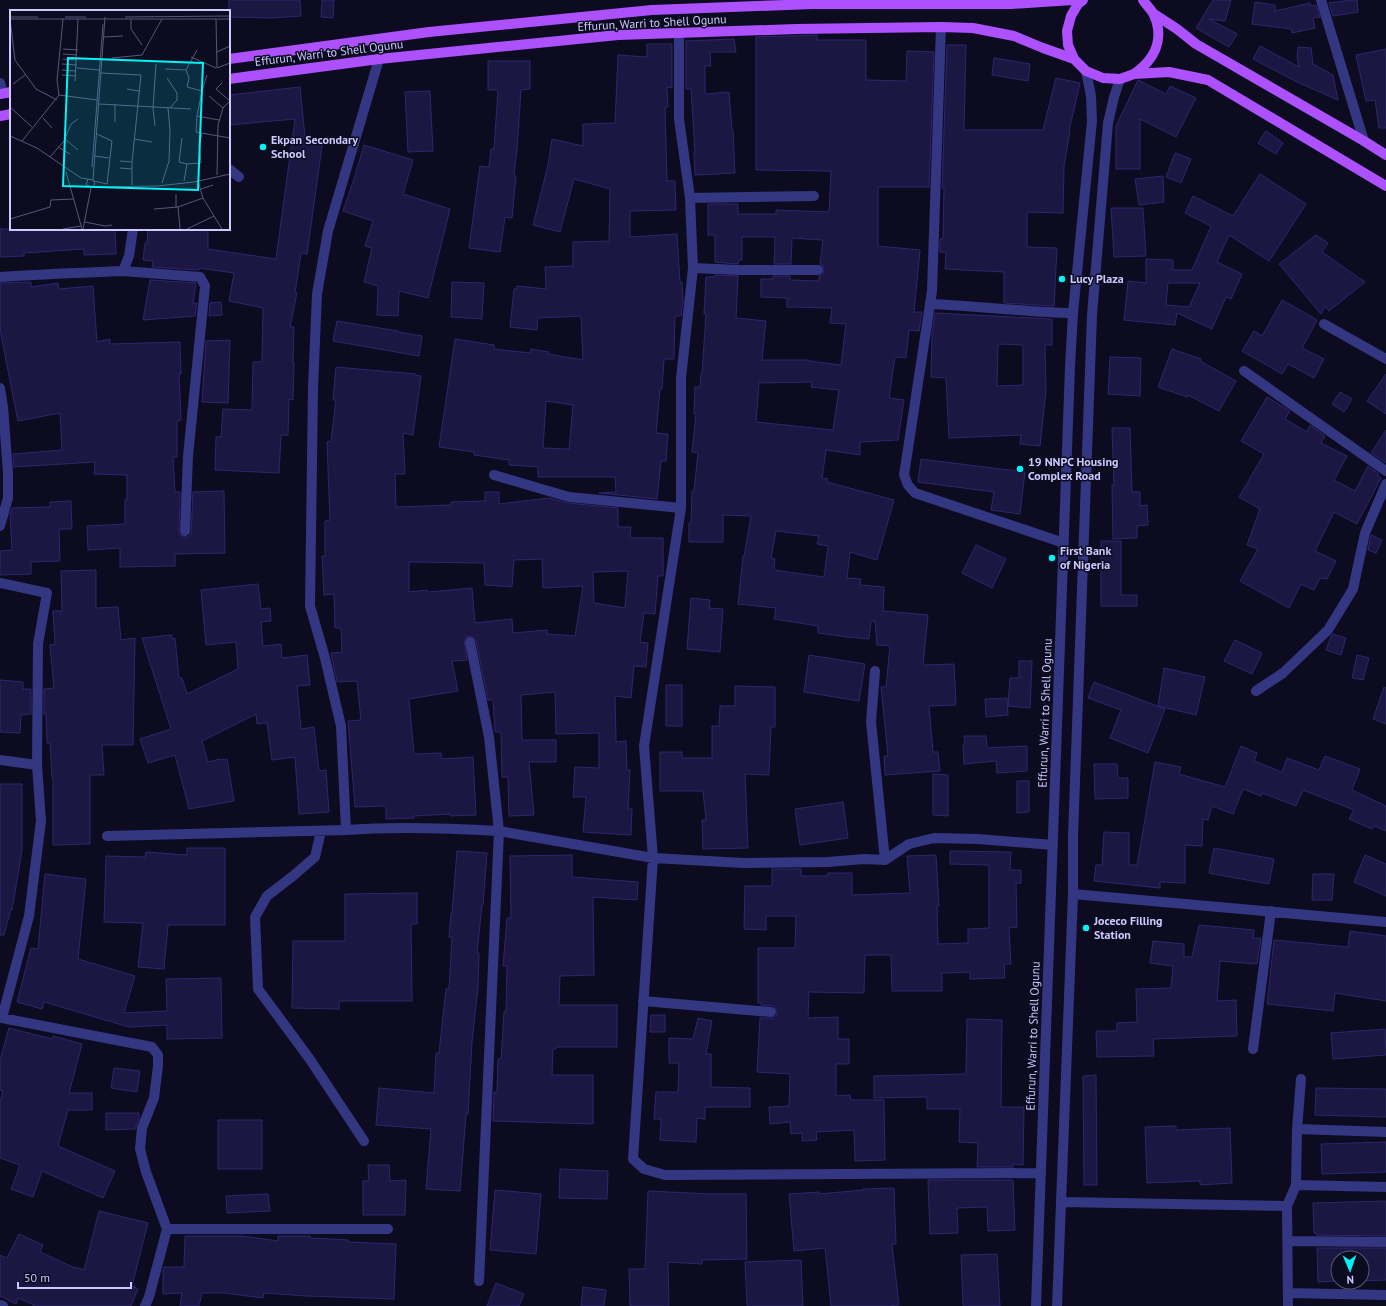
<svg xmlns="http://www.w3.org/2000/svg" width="1386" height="1306" font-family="'PT Sans',sans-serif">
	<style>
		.building { fill: #1b1642; stroke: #2e266f; fill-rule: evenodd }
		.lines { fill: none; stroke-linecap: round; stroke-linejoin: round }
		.minor { stroke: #333782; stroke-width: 10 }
		.major { stroke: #ad51ff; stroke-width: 10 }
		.poi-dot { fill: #00f3f5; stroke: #0d0b20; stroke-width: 1.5 }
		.labels { text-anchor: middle; stroke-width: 3; stroke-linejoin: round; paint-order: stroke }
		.street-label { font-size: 12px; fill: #cbcaff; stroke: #0d0b20 }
		.poi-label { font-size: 12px; font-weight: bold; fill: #cbcaff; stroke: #0d0b20; text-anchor: start }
		.inset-road { fill: none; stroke: #595779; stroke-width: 1 }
		.view { fill: #00f3f5; fill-opacity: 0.15; stroke: #00f3f5; stroke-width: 2 }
		.inset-edge { fill: none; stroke: #cbcaff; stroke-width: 2 }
	</style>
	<rect width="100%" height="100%" fill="#0d0b20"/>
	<path class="building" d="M229,0H300L301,16L272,18L229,17Z
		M322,0H334L333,18L321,17Z
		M1213,0H1231L1225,21L1209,19L1237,34L1229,47L1196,28Z
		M1351,0H1357L1358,12L1333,16L1329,3Z
		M1255,2L1275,5V11L1310,3L1311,6L1316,5L1320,17L1313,18L1315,28L1292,33L1291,29L1252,24Z
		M817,35V40H866V80L906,81L907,51L934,52L929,187H878V246L920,250L914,312H922L919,331L909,330L906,358L895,357L889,398L904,400L898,440L860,442V455L826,450L822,478L828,479L827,482L894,500L877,560L850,552L847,578L861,579L860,585L884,587L883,611L928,615L923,665L954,664L956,705L929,706L933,752H938L940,771L885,775L884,756H888L881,687H886L890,646L877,645L875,621H871L869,639L847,637L818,633V626L774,619L776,608L738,604L743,556H744L751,516L723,515V542H689V523H691L692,491H694L698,453L692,452L696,414H694L695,387H700L701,374L702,373L706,314H704L706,277H715V275L738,276L736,318L766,321L762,360H809V361L841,365L846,324L830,323L832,308L787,307V298L761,297V279H773V276H790V280L819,281V276L823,274L824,270L823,266L820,264L823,240L792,238L791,264H774L775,237H742V260H739L738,264L715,262V235H708V204H738V214H776V210L829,212L831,171L756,170V37ZM812,382L811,387L839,390L833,430L756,422L759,383ZM776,531L819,536L817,544L828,546L824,577L774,570L775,559L771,558Z
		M734,39L736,52H710L711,66H705V94L729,92L732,130H733L735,173L695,175L694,152H695L691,89H686V41Z
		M647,44H672V88L667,87L668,107H665L667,181H675L676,210L630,211V237L677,234L680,282H682L683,301L681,316H675L674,359H664L662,389H660L656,433L668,434L666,461H661L657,499L599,493L616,492L615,477H538V467L509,465V460L474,455V452L439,447L455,339L494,345V349L530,353L531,349L549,352L548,354L583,360L581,316L538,318L537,330L510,327L514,289H517V286L546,289L545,267L573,266V242L609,241L610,189L574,179L560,232L533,225L548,165L552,139L583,146V124L615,123L618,55L647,57ZM546,401L573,405L569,449L543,448Z
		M947,45H966L964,130H1043L1056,78L1080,83L1069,131H1070L1064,166L1063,213L1027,212V247L1057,248L1054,306L1004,303V272L945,269L946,252H940V239H943L944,188H942Z
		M1260,46L1299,67L1297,57L1298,47L1311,48L1313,64L1333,75L1338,100L1297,82L1253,59Z
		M1386,49V128H1379L1375,100L1366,101L1356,55Z
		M994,58L1030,64L1028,81L992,75Z
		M488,61H530V89L521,90L517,149L514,175L516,176L512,218L505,217L500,252L469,248L480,166L489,167L491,149H494L498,90H488Z
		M1138,80L1166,94L1170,86L1196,98L1176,137L1140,119V169H1116V126Z
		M300,87L305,137L323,139L307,254L301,253L295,293H297L290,327H294L293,363H294L293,400L289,399L288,435H281L279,473L215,470L216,437H221L223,409L252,410L253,362H262L263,308L229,301L234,273L199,268V270L152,267L153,261L143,260L145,243H147L148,229H208V249L276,259L295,119L229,125V95Z
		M430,91L433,151L408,152L405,92Z
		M1266,131L1283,143L1276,154L1258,143Z
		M364,145L413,160L403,194L450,209L428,298L399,291L398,316L377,315L378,286L364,282L372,248L365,246L373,221L343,211L354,179Z
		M1175,153L1191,159L1181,183L1166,177Z
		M1260,174L1306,204L1269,261L1229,235L1217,262L1242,274L1231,299L1226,297L1212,329L1177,313L1175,325L1124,320L1128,281L1146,283V259L1173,260V270H1192L1211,226L1185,213L1193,196L1233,216ZM1168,283H1200L1189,307L1166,305Z
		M1163,176L1164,202L1139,205L1135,179Z
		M1111,208H1143L1146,256L1114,257Z
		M0,229H115L116,254L84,255V249L24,253V256L0,257Z
		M1316,235L1328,243L1322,252L1365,282L1329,311L1325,306L1321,314L1279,264Z
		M150,280L196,283L193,304L197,303L195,316L143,320Z
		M31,282V287L58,283L59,289L93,286L97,342L110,339V344L180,342L181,374H179L181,420L177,421V457H173L175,492H180L179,531V534L184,537H188L191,534L193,492L224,491L225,553L175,554V566L120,567V548L88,550L87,526L125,524V500H127V475L94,474L95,462L14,467L13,454L62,450L60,413L18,421L2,340L0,328V283Z
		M452,282L484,283L482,319L451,317Z
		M1282,300L1317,320L1302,348L1324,359L1314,378L1288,364L1282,374L1242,351L1254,331L1262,336Z
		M221,302L222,315L209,316L210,303Z
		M935,313L1052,319V345H1045L1046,390L1040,446L1020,444L1021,435L949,438L946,378L931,377L932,332ZM998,344L1023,345V385L997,386Z
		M337,321L398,331V332L422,336L419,356L333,341Z
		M230,340L228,403L202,402L206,341Z
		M1172,349L1201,359L1200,361L1236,381L1219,411L1188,395L1187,397L1158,387Z
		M1110,357L1141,358L1140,396L1108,394Z
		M336,367L416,374L415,375L421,376L413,435L403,433L405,474H395L396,507L451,505V502L485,501V492H499V504L549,498L568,503L618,508V527H631L630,538H663V576H658L655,614L644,613L640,642L648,643L646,667L634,666L631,698L615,696L616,742L626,741L627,770H630L628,809H632L631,835L583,832L586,797H573L575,767L599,768V733L556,734L555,692L521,695L522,740H556V762H529L534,815L509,816L508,777H502L501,732H495L493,700H488L476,641L472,636L466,637L464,640L467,660L452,661L458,691L409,699L414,754L441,753L442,759L473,757L476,815L450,816V814L414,816V818L386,819V806L355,807L348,721L361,720L357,681L337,682L331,653L342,652L341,628H335L334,594L324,595L322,556H325V521L330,520L327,442L331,441L336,400H333ZM542,559L543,588L583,586L575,636L547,634V630L513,633L512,619L475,623L472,588L428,592L427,590L409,592V562L484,563L485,585L512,587L514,560ZM628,571L625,608L594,603L593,572Z
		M1386,374V414L1367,401Z
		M1340,392L1352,399L1344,412L1332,404Z
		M1267,397L1290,411L1285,419L1307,432L1310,425L1325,436L1321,443L1347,456L1334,480L1355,491L1368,466L1379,474L1377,476L1381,478L1357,524L1334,512L1315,551L1336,561L1327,579L1320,578L1314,590L1301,584L1289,608L1240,581L1258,549L1247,545L1260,509L1239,497L1264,454L1241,441Z
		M1112,428H1130L1132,492H1140V506L1147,505L1148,525L1137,526V538L1113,539L1112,485H1114Z
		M1386,430V463L1371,453Z
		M921,459L1025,472L1020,514L991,510L994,492L918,482Z
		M71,501L72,529H59L60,561L31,562V574L0,575V551L12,550L10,514L12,508L50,507V502Z
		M1371,535L1382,540L1376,553L1368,550Z
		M1101,541H1121V595H1137V606H1101Z
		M976,545L1006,559L992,588L962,573Z
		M96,570V608L118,607L121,640L135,638L133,745H102L104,775H90V844L53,845V778H52L50,743H47L46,714H44V689L54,688L50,645L55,644L53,611H62L61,571Z
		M258,584L261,609L270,608L271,621L261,622L263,646L281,644L282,658L307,655L310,685L297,686L301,729L314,727L319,771L326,770L329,812L299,814L295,757L272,760L267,723L257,724L256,714L202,741L208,762L220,759V760L227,759L234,801L189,809L175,755L148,763L140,739L171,729L142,638L172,635V639L175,638L179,678H182L187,694L238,669L236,642L206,645L201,590Z
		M691,598L710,600L709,608L723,609L720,652L687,649Z
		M1333,634L1346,638L1341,655L1326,650L1331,636Z
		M1235,640L1262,653L1252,674L1224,661Z
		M809,655L865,664L859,701L804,692Z
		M1357,655L1369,658L1363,680L1352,678Z
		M1019,661H1032L1030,708L1008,706L1010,678H1019Z
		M1164,668L1205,677L1196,715L1158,706Z
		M0,680L23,682V689H31V714L21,715L20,733L0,732Z
		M1094,682L1165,709L1148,753L1110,738L1121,710L1088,698Z
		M666,685H682V726H666Z
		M735,686L775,687V727H771L769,775L745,774L748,848L703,849L702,820H706L703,791H660V752H682V758H712V726H719L720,706H735Z
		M1384,687L1386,688V724L1373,719Z
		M1007,698L1008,715L986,717L985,699Z
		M964,736H986L987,748L1027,746V771L997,773L996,761L964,764L963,745H965Z
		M1241,746L1257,753L1254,761L1282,772L1287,758L1319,770L1325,756L1360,769L1352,790L1386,806V831L1374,826L1372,829L1349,819L1354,810L1303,790L1296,806L1262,793L1261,796L1243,789L1233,814L1212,806L1208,820L1203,819L1202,846L1185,845V883L1160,882V888L1094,881L1096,865H1102L1104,832L1129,833V865H1137L1155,762L1181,767L1179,774L1225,787Z
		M1094,764H1117L1118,778H1128V798L1095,799Z
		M933,774L948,775V816L933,815Z
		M1017,781H1029V812L1017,813Z
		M0,784H22V850L12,910L11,909L4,935H0Z
		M843,802L848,838L800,845L795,809Z
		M187,848H225V925H168L164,969L138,967L143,923L104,922L106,856L145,857L146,852L187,855Z
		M1214,848L1274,859L1269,884L1209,873Z
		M457,851L487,853L483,905H482L477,953H479L478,988L472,1042L468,1114H466L460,1191L426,1189L431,1129L376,1125L379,1088L434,1093L436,1053H439L446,989H449L452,937H449L451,913H452Z
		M950,851L1011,852L1010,870H1021V883H1016L1017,927L1009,928L1011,964H1004L1005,978L970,979V972L942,973V991H892L891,955H865L864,993L809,992L808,1018L838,1017V1039H849V1064H836V1096L850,1095L851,1100H884L885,1160L855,1161L854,1130L816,1132L817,1140L802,1141V1133L791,1134L790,1122L770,1124L769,1107L789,1106L790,1074L757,1072L760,1018H773L776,1016L777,1012L774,1006L761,1005V1003H758V948H795L796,916H766V930L744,929L745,886H772V869H801V876H828V873H852V895L910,893L907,856L936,855L939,906H937L938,944L968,943V929L989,928V865L950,864Z
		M572,855V877L638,882L637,900L593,897L594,975L560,976L559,1005H617V1047H556V1049H553L552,1075H593V1124L493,1121L494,1092H497L498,1059H501L504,1012H506L507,966H503L507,918H511L510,856Z
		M1365,855L1386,864V896L1354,882Z
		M45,874L86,879L78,959L135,976L124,1013L167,1011L166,979L221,978L222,1038L167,1039V1025L129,1027L44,1002L42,1009L17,1002L31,948L38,949Z
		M1313,874H1334L1332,900H1312Z
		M417,893V924H411L412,1001H339V1009L292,1008L293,941H345V894Z
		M1199,925L1254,930L1253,938H1261L1257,964L1220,961L1217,1001L1236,1000L1237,1036L1153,1039L1154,1056L1097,1057L1096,1031H1117V1023L1137,1022L1136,989L1171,988L1173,966L1150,963L1153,941L1184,944V957H1192Z
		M1350,931L1386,936V1001L1335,993L1333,1011L1267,1004L1274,940L1348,947Z
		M651,1015H665V1032H650Z
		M698,1018L712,1021L706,1054H711V1087L750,1088V1107H705V1119L697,1118L696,1142L660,1140L661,1119H654L656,1092H678L679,1063H669V1038L693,1039Z
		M967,1019L1002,1020L1001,1107H1024L1023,1165L1013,1164V1167H977L978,1143L959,1142L960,1109H927V1097L874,1098V1076L966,1074Z
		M9,1028L52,1039L53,1036L82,1044L69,1093H92V1110H68L58,1146L115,1171L103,1198L42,1171L33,1197L11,1189L20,1165L0,1158V1102L3,1091L0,1090V1060Z
		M1385,1029L1386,1055L1333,1059L1331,1033Z
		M114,1068L140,1071L137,1092L111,1088Z
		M1096,1075L1097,1185H1084L1083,1076Z
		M1316,1088L1386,1089V1117L1315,1115Z
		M106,1113H139V1119L135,1129L106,1130Z
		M218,1120H262V1169H218Z
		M1176,1126V1130L1230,1128L1232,1183L1200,1185V1181L1147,1183L1145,1127Z
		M1386,1142V1172L1322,1174L1321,1144Z
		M368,1165H389L390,1181L406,1180L405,1215H363V1181H369Z
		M560,1169L608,1171L607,1199L559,1198Z
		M928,1180H1013L1015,1230L988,1231L987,1207L957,1208L958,1233L930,1234Z
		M894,1188L896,1244H892L899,1305L888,1306H831L825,1248L794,1251L789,1194L819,1192V1194L863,1190V1189Z
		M495,1190L541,1194L536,1254L490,1250Z
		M648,1191L711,1194H746L747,1259L702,1260V1264L668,1262L669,1306H630L629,1269H645Z
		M268,1194L270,1211L227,1213L226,1196Z
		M1386,1201V1236L1316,1235V1233H1314L1313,1203Z
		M99,1211L148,1223L132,1286L138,1289L131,1306H36L18,1298L16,1304L0,1296V1255L7,1258L19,1234L43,1245L40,1252L75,1268V1267L84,1270Z
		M185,1236H242L278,1241V1236H310V1238L348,1240V1242L396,1244L394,1299L306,1296L264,1293L263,1298L224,1293H202L199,1306H180L182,1293L163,1294V1270L164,1267H184Z
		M1317,1248H1386V1280L1362,1281V1258H1338V1281L1318,1282Z
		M997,1254L1000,1306H963L961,1255Z
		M801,1260L803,1306H747L745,1262Z
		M496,1283L524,1294L519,1306H487Z
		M583,1287L606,1290L604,1306H581Z"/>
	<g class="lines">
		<path class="minor" d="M1321,0L1364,141
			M941,27L932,291L904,475L908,485L915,493L1064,543
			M679,33V119L690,198L693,268L681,378V508L644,746L653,858L633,1159L644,1169L665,1175L1041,1173
			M0,83L3,93
			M229,169L239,177
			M690,198L814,196
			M133,229L129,256L123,271L200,277L205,286L188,456L185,531
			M693,268L738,270H818
			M0,277C41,274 82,273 123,271
			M930,304C978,306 1025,312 1073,313
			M1324,324L1386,359
			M1244,371L1386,471
			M0,388L3,407L8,473V498L0,526
			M494,475L569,497L681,508
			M0,583L47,593L38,644L37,765
			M470,642L489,737L499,831L479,1281
			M875,671L871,722L885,860
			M1256,691L1283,673L1328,630L1353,589L1365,533L1386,484
			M0,760L37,765L41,821L29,916L2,1018L152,1047L158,1055V1066L154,1098L142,1128L140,1149L146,1172L167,1229
			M346,830L341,726L325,658L310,606L313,388L317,294L328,231L379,59
			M321,831L315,857L293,876L267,896L255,917L258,989L309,1058L364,1141
			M107,836L346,830C396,826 448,828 499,831L653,858L744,863L828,862L864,859L885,860L909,844L934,838L978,839L1053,845
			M1073,894L1386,922
			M643,1001L771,1012
			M1253,1049L1271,911
			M1297,1129L1386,1132
			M1296,1185L1386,1187
			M1062,1202L1287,1206
			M1288,1241L1386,1242
			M1288,1293L1386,1295
			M0,1305L3,1306
			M145,1306L149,1297L167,1229H388
			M1036,1306L1070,367L1073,313L1092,121L1091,96L1086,71
			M1057,1306L1073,894V836L1092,315L1108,123L1114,97L1120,79
			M1288,1306L1287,1206L1296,1185L1297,1129L1301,1079"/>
		<path class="major" d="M1083,0L1078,4L1071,16L1067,31L1068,45L1074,59L1086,71L1103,78L1120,79L1134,74L1169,72L1208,80L1386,186
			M1154,14L1177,29L1196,44L1364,141L1386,155
			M229,59L429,32L652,10L812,4H1011L1073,0
			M1134,74C1154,60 1165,40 1154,15C1152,10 1146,5 1143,0
			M229,79L379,59L618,35L796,29L941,27L973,28L1014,36L1043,48L1074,59
			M0,94L11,92
			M0,116L11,114"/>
	</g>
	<g class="poi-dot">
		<circle cx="263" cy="147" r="4"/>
		<circle cx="1062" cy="279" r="4"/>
		<circle cx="1020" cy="469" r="4"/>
		<circle cx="1052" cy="558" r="4"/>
		<circle cx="1086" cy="928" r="4"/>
	</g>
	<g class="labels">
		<g class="street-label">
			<text transform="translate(652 23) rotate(-3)" y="4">Effurun, Warri to Shell Ogunu</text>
			<text transform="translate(329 53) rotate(-7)" y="4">Effurun, Warri to Shell Ogunu</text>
			<text transform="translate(1045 713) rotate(-88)" y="4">Effurun, Warri to Shell Ogunu</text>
			<text transform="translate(1033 1036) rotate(-88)" y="4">Effurun, Warri to Shell Ogunu</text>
		</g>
		<g class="poi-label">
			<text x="271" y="144">Ekpan Secondary<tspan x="271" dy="14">School</tspan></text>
			<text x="1070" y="283">Lucy Plaza</text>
			<text x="1028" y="466">19 NNPC Housing<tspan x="1028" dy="14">Complex Road</tspan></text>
			<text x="1060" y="555">First Bank<tspan x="1060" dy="14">of Nigeria</tspan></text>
			<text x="1094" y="925">Joceco Filling<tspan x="1094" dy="14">Station</tspan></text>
		</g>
	</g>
	<g transform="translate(10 10)">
		<rect width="220" height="220" fill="#0d0b20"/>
		<path class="inset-road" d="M0,7H28M55,7H76M115,7L220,6M0,9H220M0,9L5,50L26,79L47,90M121,9V19L132,35M206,9L207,58L220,53M94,27L113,26M53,39L68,40M207,42L220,36M53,44L67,45M181,47L206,58M102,48L132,45L152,9M53,49L67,50M52,54L67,55M67,58L89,60M155,59L176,60L187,40M52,60L66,61M176,60L179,68L177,77L192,81L187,106L209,110M91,63L131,65L122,152V175M52,65L66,66M157,68L167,83V90L160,98M65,71L68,9M212,73L206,79L220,91M3,74L15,65M117,79L129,81M192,81L197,65M49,85L87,90M199,86L213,98M89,94L181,99M105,94V112M0,97L22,117M187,106L186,122L220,128M33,108L42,118M145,116L143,98L146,54M87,124L102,131L97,174M0,126L27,138L71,168L83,170L85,174L82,177L76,175L78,169M172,128L169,152L177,154L174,171M55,129L68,140M124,129L142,132M12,131L49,85L47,70L53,9M48,137L60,144M85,146L99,148M40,147L54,131L61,114L68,109M110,151L122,152M177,154L191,153L189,134L192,124M82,157L93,14M110,158L122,159M56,162L72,219M207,165L208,115L213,98L220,91M83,170L95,7M84,171L97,174M188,171L193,188L212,219M152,173L159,151L160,120L158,98M82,177L147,176L184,172L220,164M191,179L203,175M166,184V197M168,197L170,219M144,199L168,197L193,188M0,209L40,197L41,190L63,189M75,212L95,216L102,215M53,219L71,216M73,219L81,178M177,219L204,206"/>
		<path class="view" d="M58,48L193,53L188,180L53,176Z"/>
		<rect width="220" height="220" class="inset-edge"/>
	</g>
	<g transform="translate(1350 1270) rotate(178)"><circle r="19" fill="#0d0b20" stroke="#595779"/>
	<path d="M0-3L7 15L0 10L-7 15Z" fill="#00f3f5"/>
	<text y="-6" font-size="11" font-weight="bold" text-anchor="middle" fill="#cbcaff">N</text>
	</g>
	<path d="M18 1282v6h113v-6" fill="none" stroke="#cbcaff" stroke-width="2"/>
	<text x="24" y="1282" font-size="12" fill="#cbcaff" stroke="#0d0b20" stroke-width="3" paint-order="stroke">50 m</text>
</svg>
